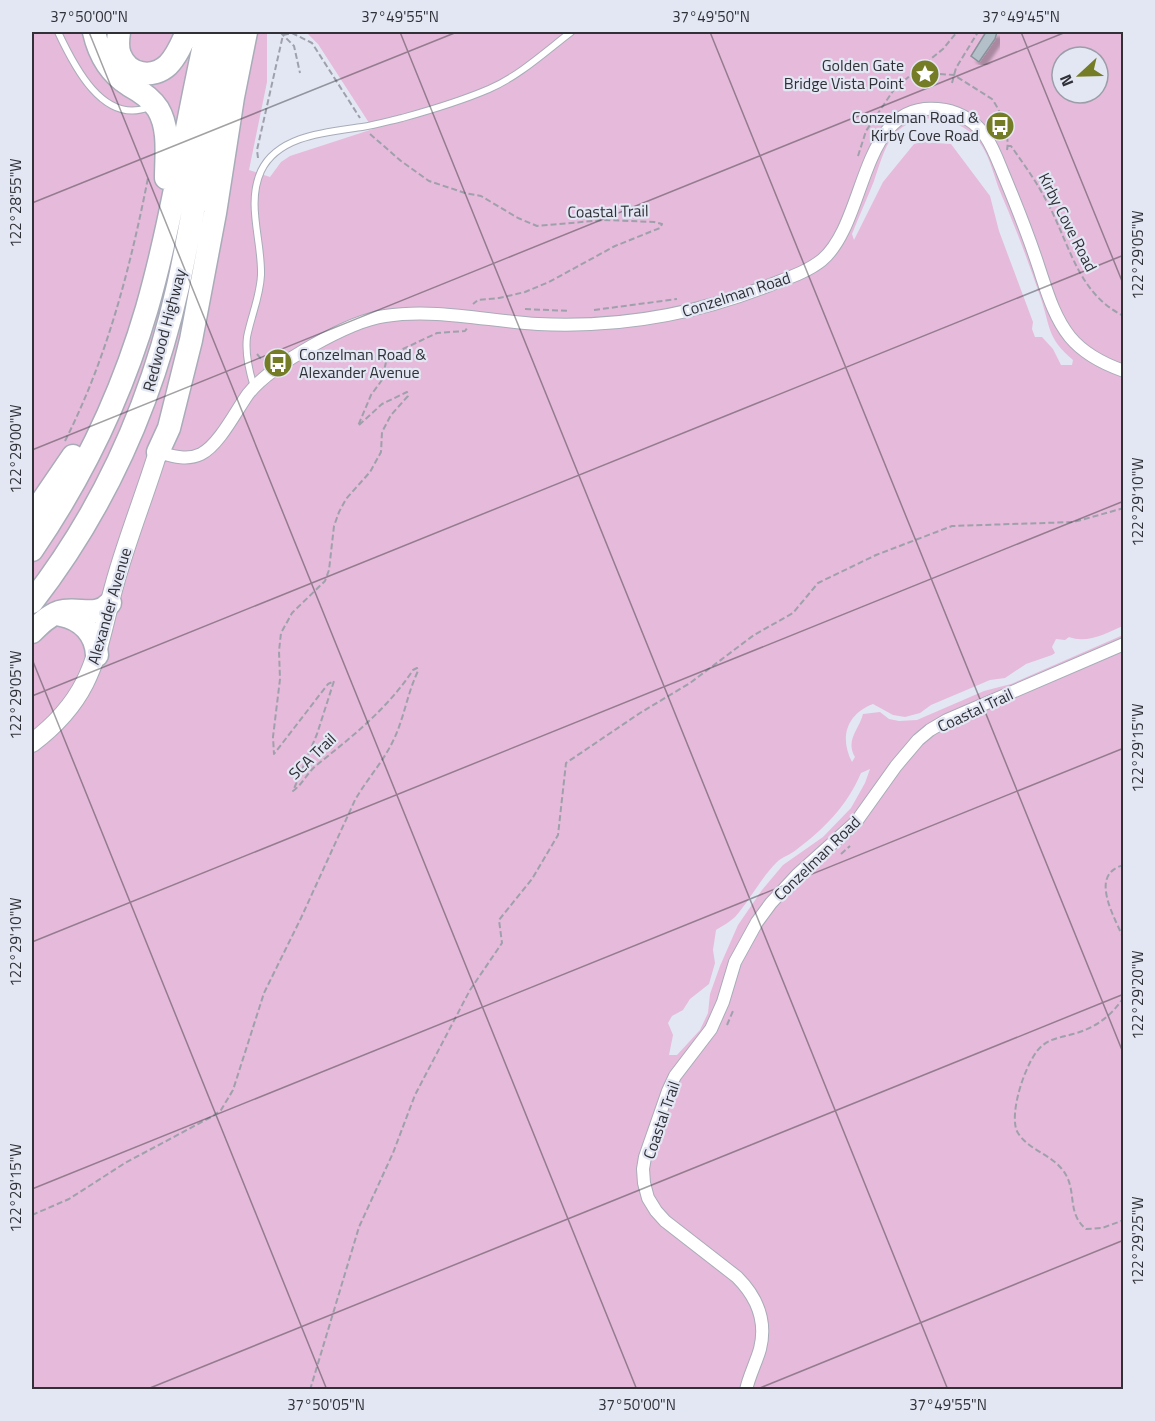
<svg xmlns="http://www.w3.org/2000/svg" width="1155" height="1421" font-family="'Titillium Web',sans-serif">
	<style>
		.green { fill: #e6bada; fill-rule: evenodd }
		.building { fill: #b4c0c9; stroke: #87929a; stroke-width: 1.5; filter: url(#shadow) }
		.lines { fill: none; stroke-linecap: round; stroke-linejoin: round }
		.service-casing { stroke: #a8acb8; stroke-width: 8 }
		.minor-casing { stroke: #a8acb8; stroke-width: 14 }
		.secondary-casing { stroke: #a8acb8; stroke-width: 20 }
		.motorway-casing { stroke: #a8acb8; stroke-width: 25 }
		.path { stroke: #9ea1ab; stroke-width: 2; stroke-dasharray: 6 3; stroke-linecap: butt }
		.service { stroke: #fff; stroke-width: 6 }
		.minor { stroke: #fff; stroke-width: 12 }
		.secondary { stroke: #fff; stroke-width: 18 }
		.motorway { stroke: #fff; stroke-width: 22 }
		.ticks { fill: none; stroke: #303136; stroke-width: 1.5; stroke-opacity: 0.45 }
		.labels { text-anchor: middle; stroke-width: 4.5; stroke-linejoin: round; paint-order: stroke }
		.poi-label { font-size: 16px; fill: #303136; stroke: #e3e7f4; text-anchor: end }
		.street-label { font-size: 16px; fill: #303136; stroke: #e3e7f4 }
		.neatline { fill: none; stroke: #303136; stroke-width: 2 }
		.ticks-label { font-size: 15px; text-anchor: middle; fill: #303136 }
	</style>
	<defs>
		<filter id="shadow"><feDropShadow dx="5.5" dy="5.5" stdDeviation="1.5" flood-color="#0004"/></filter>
	</defs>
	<rect width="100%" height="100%" fill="#e3e7f4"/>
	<path class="green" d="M32,32H267V82L249,170L270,177L281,162L290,156L373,129L318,44L306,32H1123V626C1107,633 1087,644 1069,637L1065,640L1056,639L1052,647L1055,653L1052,655L1026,664L1005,678L990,680L931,705L920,713L905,717L893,715L873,704C847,714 839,737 852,762L855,757C845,740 859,730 863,714L880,712L889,719L899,721L917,720L984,691L1011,684L1123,635V1389H32ZM1062,57H1098V93H1062ZM932,118C953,120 971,128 982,146C990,159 994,175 999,189C1014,224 1028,260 1040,296C1051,327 1046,337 1073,360L1072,365H1061L1053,349L1042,337H1035L1032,329L1033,322L999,231L990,196L951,144L922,142L914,144L883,182L854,240L852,234C859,216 867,199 874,181C886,146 890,122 932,118ZM870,769L865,783L851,808L823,837L783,865L762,890L738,925L720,966L710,994L708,1013L700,1030L677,1055H669L673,1035L668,1023L672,1016L683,1010L690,999L709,984L715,963L713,950L716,930C722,926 730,922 735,917C750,900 760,879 777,862C782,857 790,855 796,850C824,829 847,806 861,773Z"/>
	<path class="building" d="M986,32H997L995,39L979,62L971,56Z"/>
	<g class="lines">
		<g class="service-casing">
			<path id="service" d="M58,32C73,64 103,126 149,107
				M254,387C249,371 245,353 247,337C251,316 260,297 261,275C262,240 246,204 261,171C278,135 328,132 362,127C375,125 389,121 402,118C431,110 461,101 489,89C519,76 545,52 571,32"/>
		</g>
		<g class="minor-casing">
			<path id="minor" d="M158,452C172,456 187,461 201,454C219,445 236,411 248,394C271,365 349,321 385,316C435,308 488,321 538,324C617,328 697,314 770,285C788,278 807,272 822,260C869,220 859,94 945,110C961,113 977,123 986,137C994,149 999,164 1005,178C1017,207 1029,237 1039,268C1047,292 1054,317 1070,337C1084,354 1104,364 1124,371
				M746,1390C749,1376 756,1363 760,1349C767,1321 757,1297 737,1277L665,1221L656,1211L648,1198L644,1183L643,1169L645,1157L668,1091L675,1076L711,1029L723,1002L735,962L757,922L771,903L797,875L856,822L896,766L918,740L930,730L947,720L1124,644"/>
		</g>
		<g class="secondary-casing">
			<path id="secondary" d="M32,743C101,691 96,643 119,569C131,529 146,491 158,452"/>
		</g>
		<g class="motorway-casing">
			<path id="motorway" d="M94,32C99,54 110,73 129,85C140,91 151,98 158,109C170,129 166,156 166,178
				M119,32C118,39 117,48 120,55C128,76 153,79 168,65C177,56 182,43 187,32
				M158,452L169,428L191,340L215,213L233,97L246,32
				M32,516L73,456
				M32,550C82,477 122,394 147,308C173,217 186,123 207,32
				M32,602C105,508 152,402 178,286C197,202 207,115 228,32
				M61,615C82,619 96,634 97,655
				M32,632C40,624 48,616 59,612C77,606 96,619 110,603"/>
		</g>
		<path class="path" d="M280,32L294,46L300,73
			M283,35L292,33L312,43L360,118
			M913,72L954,75L992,99C1001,111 1010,136 1007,150
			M952,83L956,68L978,32
			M370,134L401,161L429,181L465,193L481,196L518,218L537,226L604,220L654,222L662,224L660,228L615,246L549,282L525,292L499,298L478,300L473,304
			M1007,146H1011C1023,163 1036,181 1046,200C1069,241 1077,294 1124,316
			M858,156L866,131L895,88L943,49L957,32
			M258,158L257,150L283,35
			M525,309L570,311
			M594,310L677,299
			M257,354L262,360L266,361
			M65,441C107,358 130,269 148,178
			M841,854L850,846
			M1124,865C1087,874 1116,919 1124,940
			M1124,997C1111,1016 1096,1028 1073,1034C1063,1037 1052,1038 1043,1045C1027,1056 1007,1116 1018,1133C1028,1149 1049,1154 1061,1168C1079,1188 1065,1212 1086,1229L1102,1228L1124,1220
			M727,1025L733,1011
			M32,1215L69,1199L125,1163L213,1116L221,1110L233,1090L264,993L301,918L355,800C367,779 383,762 393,741C404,719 407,694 418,671L417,668L413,670C388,708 353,736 318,764C308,771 303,784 293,791L317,734L334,681L328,684L274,754L273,737L280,679L279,651L281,633L292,613L325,581L329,570L334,526L339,512L346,499L370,472L381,452L382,432L391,415L408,396L407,392L382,404L358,426L371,395L382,380L386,362L403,349L437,333L465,331L468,327
			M310,1390L359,1227L393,1153L415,1095L470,990L502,943L499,920L532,879L558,835L566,763L640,713L690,683L754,635L793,613L818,583L876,555L952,526L1074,522L1124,508"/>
		<use href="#service" class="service"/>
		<use href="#minor" class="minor"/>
		<use href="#secondary" class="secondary"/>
		<use href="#motorway" class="motorway"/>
	</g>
	<path class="ticks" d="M89,32L637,1390M400,32L948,1390M710,32L1124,1055M1021,32L1124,286M32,203L457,32M32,450L1066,32M32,659L327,1390M32,696L1124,255M32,942L1124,501M32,1189L1124,748M145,1390L1124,994M755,1390L1124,1240"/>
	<defs>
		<g id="sight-disc" transform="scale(1.5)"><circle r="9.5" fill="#757c26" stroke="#e3e7f4"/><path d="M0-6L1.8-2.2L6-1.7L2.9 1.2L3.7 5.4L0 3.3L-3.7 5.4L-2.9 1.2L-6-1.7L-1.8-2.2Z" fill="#fff"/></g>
		<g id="bus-disc" transform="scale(1.5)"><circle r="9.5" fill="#757c26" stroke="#e3e7f4"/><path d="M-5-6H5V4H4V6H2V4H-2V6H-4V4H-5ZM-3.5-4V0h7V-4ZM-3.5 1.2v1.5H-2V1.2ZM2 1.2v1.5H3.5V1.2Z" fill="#fff"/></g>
	</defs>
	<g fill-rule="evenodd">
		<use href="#sight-disc" x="925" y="74"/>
		<use href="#bus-disc" x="1000" y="126"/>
		<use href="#bus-disc" x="278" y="363"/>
	</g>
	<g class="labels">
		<g class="poi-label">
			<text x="904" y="71">Golden Gate<tspan x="904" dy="18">Bridge Vista Point</tspan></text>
			<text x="979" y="123">Conzelman Road &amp;<tspan x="979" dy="18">Kirby Cove Road</tspan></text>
			<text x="299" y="360" text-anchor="start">Conzelman Road &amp;<tspan x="299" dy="18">Alexander Avenue</tspan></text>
		</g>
		<g class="street-label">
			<text transform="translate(608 211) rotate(-1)" y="6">Coastal Trail</text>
			<text transform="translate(1068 222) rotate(63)" y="6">Kirby Cove Road</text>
			<text transform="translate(736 294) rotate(-18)" y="6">Conzelman Road</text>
			<text transform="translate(164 330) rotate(-75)" y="6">Redwood Highway</text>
			<text transform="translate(109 606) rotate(-74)" y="6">Alexander Avenue</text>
			<text transform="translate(975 710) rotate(-25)" y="6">Coastal Trail</text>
			<text transform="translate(312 756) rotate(-44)" y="6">SCA Trail</text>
			<text transform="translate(817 858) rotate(-44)" y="6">Conzelman Road</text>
			<text transform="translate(661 1120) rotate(-71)" y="6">Coastal Trail</text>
		</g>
	</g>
	<rect width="1155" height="1421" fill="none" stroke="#e3e7f4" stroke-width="66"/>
	<g transform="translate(1080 75) rotate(248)"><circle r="28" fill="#e3e7f4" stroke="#9b9ea8" stroke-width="1.5"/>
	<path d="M0-4.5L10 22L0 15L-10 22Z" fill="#757c26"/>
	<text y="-9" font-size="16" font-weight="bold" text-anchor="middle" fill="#303136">N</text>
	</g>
	<rect x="33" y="33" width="1089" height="1355" class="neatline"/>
	<g class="ticks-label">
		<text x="89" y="22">37°50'00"N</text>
		<text x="400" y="22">37°49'55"N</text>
		<text x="711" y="22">37°49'50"N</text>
		<text x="1021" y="22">37°49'45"N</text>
		<text transform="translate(16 203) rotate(-90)" y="5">122°28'55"W</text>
		<text transform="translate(1138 255) rotate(-90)" y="5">122°29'05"W</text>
		<text transform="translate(16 449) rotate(-90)" y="5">122°29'00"W</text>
		<text transform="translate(1138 502) rotate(-90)" y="5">122°29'10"W</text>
		<text transform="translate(16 695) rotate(-90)" y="5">122°29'05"W</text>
		<text transform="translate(1138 748) rotate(-90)" y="5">122°29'15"W</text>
		<text transform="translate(16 942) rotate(-90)" y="5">122°29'10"W</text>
		<text transform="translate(1138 995) rotate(-90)" y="5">122°29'20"W</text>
		<text transform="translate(16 1188) rotate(-90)" y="5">122°29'15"W</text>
		<text transform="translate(1138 1241) rotate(-90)" y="5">122°29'25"W</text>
		<text x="326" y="1410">37°50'05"N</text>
		<text x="637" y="1410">37°50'00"N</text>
		<text x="948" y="1410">37°49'55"N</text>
	</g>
</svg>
